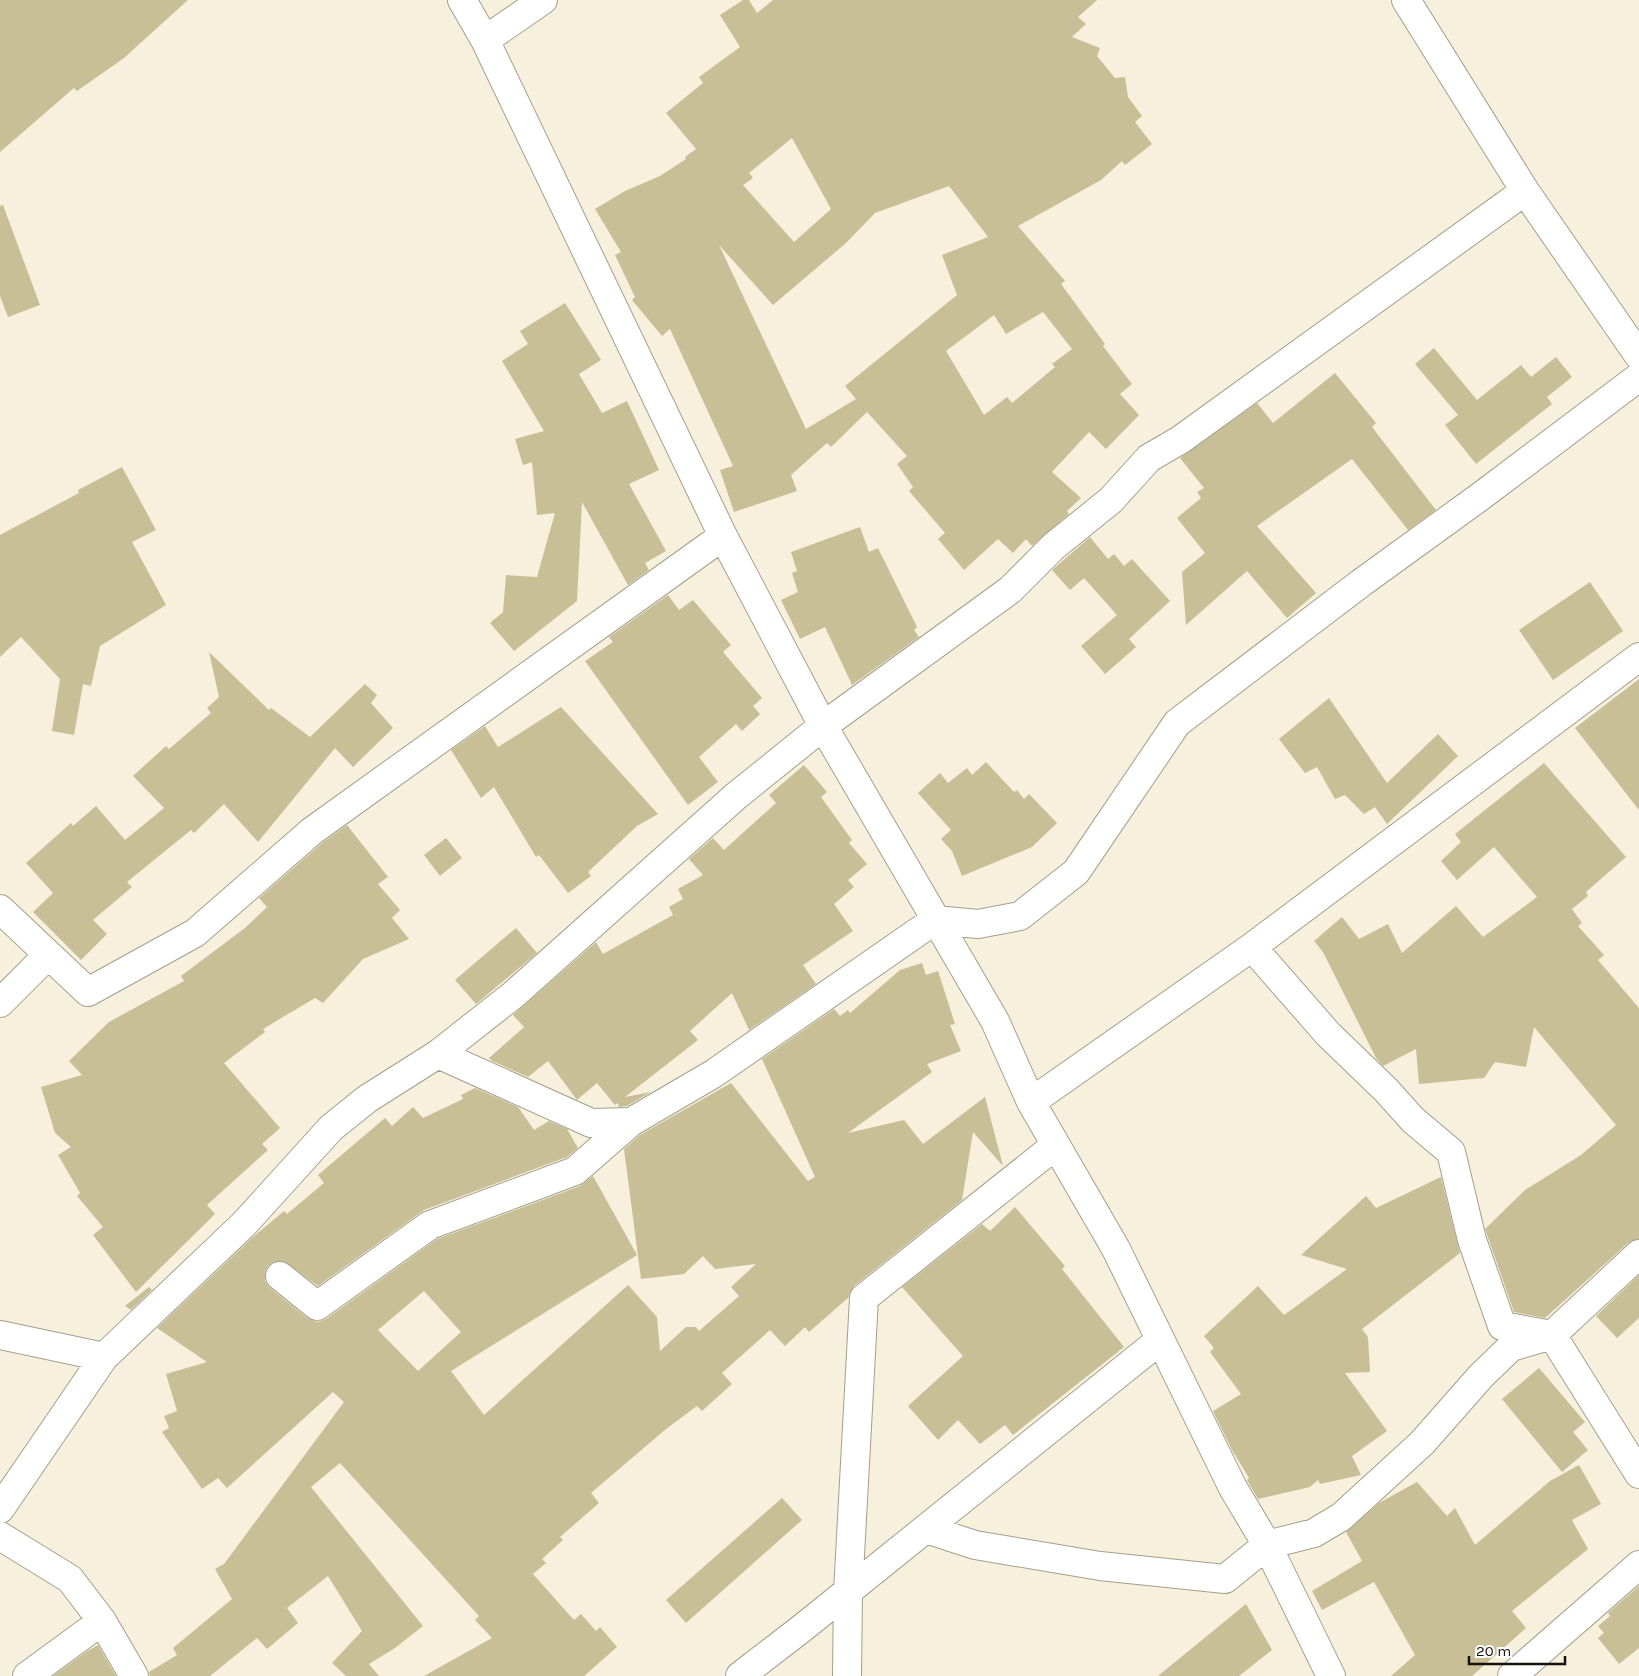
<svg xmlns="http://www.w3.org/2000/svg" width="1639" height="1676" font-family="Karla,sans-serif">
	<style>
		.building { fill: #c9bf97; fill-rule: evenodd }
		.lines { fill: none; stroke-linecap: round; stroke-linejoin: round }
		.street-casing { stroke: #a49f8c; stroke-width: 30 }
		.street { stroke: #fff; stroke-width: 28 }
	</style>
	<rect width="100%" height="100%" fill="#f6f0dc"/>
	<path class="building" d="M0,0H188L124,58L77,91L74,88L0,152Z
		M743,0H749L757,13L773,0H1097L1078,17L1086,24L1072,37L1100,48L1097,56L1115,78L1125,77L1128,97L1142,116L1135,122L1152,144L1125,165L1122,161L1101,180L1018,226L1065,281L1061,284L1105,344L1103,346L1132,384L1120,394L1139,415L1106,449L1089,432L1052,472L1081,498L1067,511L1069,514L1032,546L1026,539L1013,553L998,539L964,570L938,539L945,533L909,491L913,487L897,464L907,456L867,412L831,447L827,443L791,475L797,491L734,512L720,470L733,466L670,329L662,336L632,300L635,297L615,255L621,252L595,209L625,191L660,176L686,159L685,157L696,149L666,113L703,83L699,77L740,47L720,15ZM792,138L831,209L794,242L743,185L753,178L749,173ZM949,186L988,237L942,255L957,295L845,386L856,399L806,429L719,245L773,305L846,243L875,213ZM1043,312L1072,349L1052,364L1055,367L1012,403L1007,397L984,415L946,351L994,315L1006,334Z
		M3,205L40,305L8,317L0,296V206Z
		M565,303L601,360L579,374L602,413L627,401L659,470L629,484L666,551L645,563L649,570L628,585L582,502L577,601L514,651L490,623L503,612L506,575L537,577L555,513L537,515L532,462L523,465L515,439L544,431L502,361L528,344L520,331Z
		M1434,348L1477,400L1521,365L1531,377L1556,357L1572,377L1547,397L1552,404L1476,464L1445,425L1458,415L1415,364Z
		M1335,373L1376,423L1372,427L1436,510L1408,530L1352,459L1257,526L1316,593L1287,618L1247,571L1186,625L1182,572L1205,553L1177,518L1201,498L1197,492L1204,488L1180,458L1257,403L1273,423Z
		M122,467L156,530L132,542L166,605L100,646L91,686L83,684L74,735L52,731L60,679L21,637L0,657V535L79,493L78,490Z
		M860,527L869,552L878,548L917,627L914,630L919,637L852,685L825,627L800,639L781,600L798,592L792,573L797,571L791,552Z
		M1090,537L1108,559L1114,554L1124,566L1132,559L1170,601L1129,639L1136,647L1105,674L1081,646L1117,615L1084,578L1070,590L1052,570Z
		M1590,582L1623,631L1553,680L1519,630Z
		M668,595L679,610L693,600L731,645L723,652L762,698L753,706L760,714L742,731L736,724L699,757L718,782L688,805L585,661L613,642L609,637Z
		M209,652L269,710L271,708L310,737L365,684L377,695L371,703L393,728L353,767L335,748L258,842L224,804L194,833L191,830L127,882L132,887L93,920L107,934L81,960L33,912L53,893L26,863L71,823L73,826L96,806L125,840L164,808L133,776L166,746L169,749L211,713L207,708L219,697Z
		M1639,679V810L1575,728Z
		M1329,698L1387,783L1438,734L1458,756L1387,824L1375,807L1364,814L1345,795L1335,799L1317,767L1305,773L1279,739Z
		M561,707L658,814L637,826L588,872L591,876L568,893L539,855L536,857L494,787L481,798L451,750L485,726L498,747Z
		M986,762L1014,792L1017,790L1024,799L1029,794L1057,823L1032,847L962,876L952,851L941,839L951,830L918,793L940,773L948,783L967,768L972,775Z
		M1544,763L1626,857L1586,892L1588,896L1572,909L1582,923L1578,926L1604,955L1598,960L1639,1008V1239L1628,1243L1545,1318L1514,1312L1485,1229L1525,1190L1581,1155L1616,1125L1534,1027L1526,1067L1495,1062L1484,1078L1419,1084L1416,1049L1383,1066L1376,1058L1323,952L1314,941L1342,917L1359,939L1388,924L1402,953L1456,906L1483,937L1537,897L1494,847L1457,880L1441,861L1461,842L1455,834Z
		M804,765L827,792L821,797L852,840L849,843L867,864L848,880L854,887L834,904L853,931L803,965L816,984L749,1030L732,993L690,1031L698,1040L625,1097L651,1092L627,1106L619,1107L618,1103L615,1105L597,1083L577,1100L548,1061L528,1077L492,1061L489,1058L524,1027L513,1015L596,942L603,954L673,915L669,907L683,899L678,889L703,875L689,859L713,838L724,850L776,803L769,795Z
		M347,825L388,877L378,884L400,910L392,918L409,939L363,959L323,1003L315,998L263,1029L265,1032L224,1063L280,1128L262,1144L268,1150L207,1205L215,1214L136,1292L93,1235L103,1227L77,1196L80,1193L58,1155L71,1147L55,1133L41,1087L82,1075L69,1061L109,1022L184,981L181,976L245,928L267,907L259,898L322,843Z
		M446,838L462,858L440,876L424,855Z
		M516,928L537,953L476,1004L455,980Z
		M922,963L926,975L938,971L955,1024L950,1025L961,1051L927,1064L932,1072L848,1133L904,1120L923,1144L985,1097L1003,1166L973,1132L962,1200L854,1286L848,1298L809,1332L805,1327L785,1346L770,1330L722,1373L732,1384L702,1411L697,1406L666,1429L591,1493L599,1503L560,1537L563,1540L542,1559L546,1563L533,1574L574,1620L581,1614L596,1631L600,1627L617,1647L584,1676H424L492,1638L475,1620L479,1616L340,1463L311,1487L423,1626L395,1648L369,1664L379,1676H346L332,1663L362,1631L328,1576L287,1608L298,1623L267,1649L257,1638L210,1676H150L149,1672L177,1655L173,1648L232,1599L215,1569L224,1564L344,1402L333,1392L227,1488L218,1478L202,1489L162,1432L169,1428L164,1416L177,1411L166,1374L207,1362L157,1328L252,1238L284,1211L287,1214L324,1183L318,1175L385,1118L392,1126L413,1107L423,1118L463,1099L461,1095L475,1088L518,1107L534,1130L549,1121L567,1129L578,1148L567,1157L424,1210L318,1286L283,1261L274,1262L268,1266L265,1273V1281L270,1288L307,1318L317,1322L326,1319L437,1239L580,1186L593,1176L637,1255L451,1371L484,1415L628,1285L657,1317L660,1351L686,1327H696L699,1331L739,1296L731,1287L756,1264L715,1269L703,1256L684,1274L641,1279L624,1149L640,1135L731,1083L808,1181L815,1177L762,1059L834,1009L840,1016L848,1010L850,1013L900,970ZM424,1291L461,1332L418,1371L378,1330Z
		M1441,1177L1460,1253L1362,1329L1368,1337L1370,1372L1345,1373L1387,1431L1352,1456L1361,1475L1320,1484L1318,1480L1310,1487L1258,1499L1247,1480L1249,1478L1232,1450L1213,1411L1241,1394L1210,1352L1214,1348L1204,1336L1258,1286L1284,1315L1347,1269L1301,1255L1366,1196L1376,1208Z
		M1015,1207L1065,1266L1062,1269L1124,1347L1013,1435L1005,1425L980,1444L958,1420L938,1440L908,1406L963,1356L902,1287L982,1224L990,1231Z
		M1639,1275V1318L1617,1338L1596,1316Z
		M149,1287L152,1290L131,1310L125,1306Z
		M1539,1368L1585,1422L1573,1432L1588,1450L1562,1472L1502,1399Z
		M1579,1465L1601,1504L1572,1520L1588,1549L1512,1611L1526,1628L1472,1676H1391L1415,1655L1374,1582L1322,1610L1312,1591L1362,1561L1346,1532L1379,1503L1417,1482L1447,1516L1455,1508L1475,1545L1550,1481Z
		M782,1498L802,1520L686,1623L666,1600Z
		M1639,1586V1648L1619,1664L1598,1638L1604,1633L1598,1626L1610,1616L1608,1613Z
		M1246,1604L1272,1650L1239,1676H1158Z
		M98,1645L116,1676H53L86,1652Z"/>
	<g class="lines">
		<g class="street-casing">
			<path id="street" d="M462,0L485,40L723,536L823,726L995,1021L1031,1102L1116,1249L1233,1488L1267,1545L1331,1676
				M1406,0L1525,191L1639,356
				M485,40L543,0
				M0,909L88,992L195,933L312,831L723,536
				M1252,947L1328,1034L1386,1090L1413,1120L1451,1152L1472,1240L1502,1326L1552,1335L1639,1474
				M0,1003L48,955
				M438,1054L591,1123L631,1122
				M1031,1102L1252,947L1639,657
				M280,1276L317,1306L430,1225L575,1171L631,1122L713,1074L935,920L978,924L1020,916L1076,872L1177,723L1361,583L1481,496L1639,377
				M0,1335L104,1357
				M0,1509L104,1357L244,1224L331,1128L367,1099L438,1054L513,995L736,796L823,726L1010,590L1054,546L1111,500L1149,458L1180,440L1525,191
				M926,1529L975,1545L1100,1566L1225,1579L1267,1545L1314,1533L1341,1517L1422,1443L1481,1376L1511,1347L1552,1335L1639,1254
				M0,1536L70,1579L102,1621L134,1676
				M27,1676L102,1621
				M740,1676L801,1629L1159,1341
				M847,1676L848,1592L864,1298L1056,1145
				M1512,1676L1639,1565"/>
		</g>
		<use href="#street" class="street"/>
	</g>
	<path d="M1469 1656v8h96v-8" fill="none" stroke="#13120b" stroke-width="2.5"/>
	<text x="1476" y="1656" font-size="15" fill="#13120b" stroke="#ffffff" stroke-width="4" paint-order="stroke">20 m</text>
</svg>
